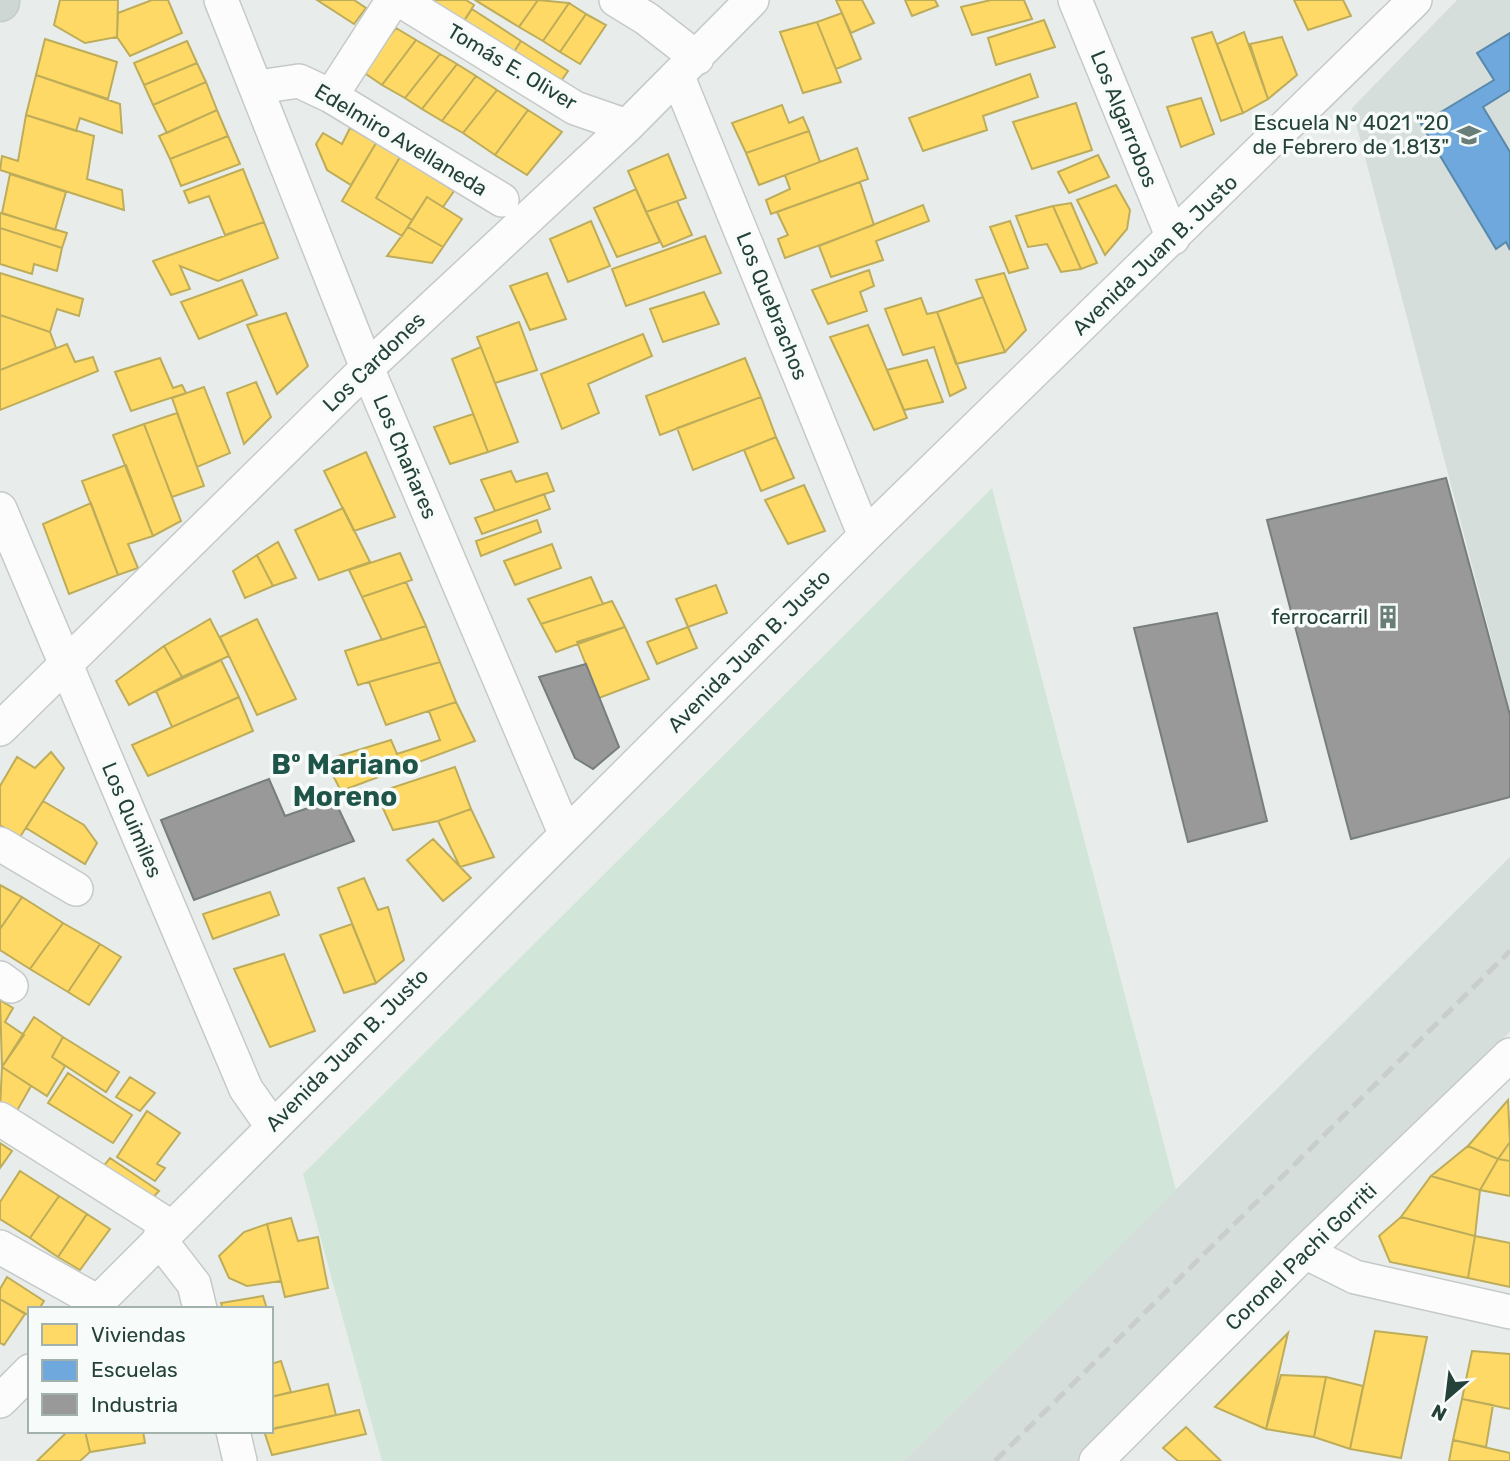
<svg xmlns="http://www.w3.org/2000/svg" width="1510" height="1461" font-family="Rubik,sans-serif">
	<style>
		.built { fill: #d6dedb }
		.green { fill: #d1e6d8 }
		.homes { fill: #ffd966; stroke: #bdac59; stroke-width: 2 }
		.schools { fill: #6fa8dc; stroke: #5889ab; stroke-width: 2 }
		.industry { fill: #999; stroke: #767f7c; stroke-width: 2 }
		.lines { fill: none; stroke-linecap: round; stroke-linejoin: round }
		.minor-casing { stroke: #c5cac8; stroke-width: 36 }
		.major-casing { stroke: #c3ccc9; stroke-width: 41 }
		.minor { stroke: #fcfcfc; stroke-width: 33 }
		.major { stroke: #cfd7d5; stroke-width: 38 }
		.rail { stroke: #c9cdcc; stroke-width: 5; stroke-dasharray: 14 7; stroke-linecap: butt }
		.labels { text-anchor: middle; stroke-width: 7; stroke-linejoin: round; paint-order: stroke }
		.street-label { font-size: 21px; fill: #24423a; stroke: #f7fbf9 }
		.poi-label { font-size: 21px; fill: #24423a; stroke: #f7fbf9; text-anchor: end }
		.district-label { font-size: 28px; font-weight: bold; fill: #1f5548; stroke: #f7fbf9 }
	</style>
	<rect width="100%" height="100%" fill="#e8edeb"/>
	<path class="built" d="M1457,0H1510V710L1352,108Z
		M1510,857V1032L1285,1247L1091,1461H903Z"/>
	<path class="green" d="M992,488L1176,1190L903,1461H382L303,1174Z"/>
	<path class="homes" d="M60,0H118L117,37L85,43L54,25Z
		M152,0H168L182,33L130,56L117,37L118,13Z
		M317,0H354L366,8L354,24Z
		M417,0H466L474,5L460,27Z
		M475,0H538L519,27Z
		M538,0L569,3L543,41L519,27Z
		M836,0H862L874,23L851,33Z
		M905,0H935L938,6L912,16Z
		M991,0H1024L1032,19L972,35L961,7Z
		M1294,0H1343L1351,16L1308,30Z
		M569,3L586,14L560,52L543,41Z
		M472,9L521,41L510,58L460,27Z
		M842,13L861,59L836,69L817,22Z
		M586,14L606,25L580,64L560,52Z
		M1044,20L1055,47L996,65L988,38Z
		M817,22L841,82L803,93L780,32Z
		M396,28L416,40L382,85L363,72Z
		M1212,32L1243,113L1221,121L1192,38Z
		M1244,32L1268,99L1243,113L1217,44Z
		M1282,37L1297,75L1268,99L1250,44Z
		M45,39L117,62L108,99L36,75Z
		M416,40L440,54L405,98L382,85Z
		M187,41L197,63L144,85L134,63Z
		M521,41L568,71L557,87L510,58Z
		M440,54L457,64L422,109L405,98Z
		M197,63L206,82L153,105L144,85Z
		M457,64L476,76L442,121L422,109Z
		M1030,74L1038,97L983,116L987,130L923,151L909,118Z
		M36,75L120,104L122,133L80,118L76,131L26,115Z
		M476,76L497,90L463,133L442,121Z
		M206,82L217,110L167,133L153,105Z
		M497,90L528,110L495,155L463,133Z
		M1201,98L1214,134L1181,147L1167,107Z
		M1076,103L1092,150L1032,169L1013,122Z
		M782,105L789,123L803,117L809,131L746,153L732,123Z
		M217,110L228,136L170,159L159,136Z
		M528,110L562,132L527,175L495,155Z
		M26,115L94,136L87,179L122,190L124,210L0,170L2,156L18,161Z
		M350,128L376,143L351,185L327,170L316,144L323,133L342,144Z
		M809,131L820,162L759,185L746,153Z
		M228,136L240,164L181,186L170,159Z
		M376,143L400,157L376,198L412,220L402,236L342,201Z
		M857,148L868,179L771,214L766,200L790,189L785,175Z
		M668,154L686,198L646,212L628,171Z
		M1098,155L1109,177L1069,193L1058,172Z
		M400,157L454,191L443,207L427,197L412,220L376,198Z
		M243,169L264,222L225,235L209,196L189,203L184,191Z
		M10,174L66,192L55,230L2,213Z
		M860,182L874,225L785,258L778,239L788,235L777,212Z
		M1116,185L1130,210L1127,229L1105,255L1077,200Z
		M636,189L660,242L617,257L594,208Z
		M427,197L462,219L443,247L408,227Z
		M677,201L692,235L663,247L646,212Z
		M1071,203L1097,263L1081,269L1053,206Z
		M923,205L929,221L876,241L883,260L831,277L819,246Z
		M1053,206L1081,269L1061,272L1047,244L1028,247L1016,216Z
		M0,213L67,233L62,248L0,228Z
		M591,221L610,266L568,282L550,239Z
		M1010,221L1028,268L1009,273L990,227Z
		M264,222L278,258L218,281L180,266L190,289L171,295L153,261Z
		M408,227L443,247L432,263L387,256Z
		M0,228L62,248L57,271L34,264L32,274L0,264Z
		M705,236L721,273L626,306L612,269Z
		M869,270L874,286L860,292L867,311L828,324L812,290Z
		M0,273L83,299L79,316L57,309L50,332L0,315Z
		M547,273L566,319L530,330L510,286Z
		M1004,273L1026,330L1005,352L976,280Z
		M242,280L257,315L199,339L181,302Z
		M704,292L719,324L663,342L650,309Z
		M983,297L1005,352L956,364L937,312Z
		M921,298L927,314L937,312L966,388L950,396L934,347L903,355L885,309Z
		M286,313L308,366L277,394L247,325Z
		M0,315L50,332L56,348L0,370Z
		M519,322L537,370L495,383L477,337Z
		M868,325L907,418L874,430L830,337Z
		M643,334L652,356L588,384L599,413L562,429L541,374Z
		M67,344L75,362L93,357L98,371L0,410V370Z
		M481,347L518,442L488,452L452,359Z
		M160,358L173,388L182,385L186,393L131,411L115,372Z
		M745,358L761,397L660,435L646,396Z
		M927,360L943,402L904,410L887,370Z
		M256,382L271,417L244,444L227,393Z
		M204,387L230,453L197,467L172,398Z
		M761,397L776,437L693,470L677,428Z
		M177,413L204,486L172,497L144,424Z
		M473,414L488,452L450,464L434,427Z
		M144,424L181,521L153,536L113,435Z
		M776,437L794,478L761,491L744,450Z
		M366,452L395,517L354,531L324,471Z
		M126,465L153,536L128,544L138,568L118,575L82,481Z
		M511,471L516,482L547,473L554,491L495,511L481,480Z
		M804,485L825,531L788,544L765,500Z
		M544,494L550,509L482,534L475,518Z
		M91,503L118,575L69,594L43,524Z
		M343,508L370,562L319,580L295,530Z
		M537,520L541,532L481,556L476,541Z
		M278,542L296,578L273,586L257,555Z
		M552,544L561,568L515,585L504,561Z
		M400,553L412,580L362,597L349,570Z
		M257,555L273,586L245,598L233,571Z
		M591,577L603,604L541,624L528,599Z
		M406,582L426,626L382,640L362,597Z
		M716,585L727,613L688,627L676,599Z
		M612,601L625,627L556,652L541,624Z
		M210,619L229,656L182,677L164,646Z
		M257,619L296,699L257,715L220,637Z
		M426,626L440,662L358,685L345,651Z
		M625,627L649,679L599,698L577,642Z
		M688,627L697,648L657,664L647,642Z
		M164,646L182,677L129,705L116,681Z
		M221,660L239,697L172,727L156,691Z
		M440,662L456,702L386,725L369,682Z
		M239,697L253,731L148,776L132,745Z
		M456,702L475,741L341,791L325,760L391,740L397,754L440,740L429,711Z
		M51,752L64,768L20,837L0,825V786L17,757L35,768Z
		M455,767L471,809L438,821L393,830L376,793Z
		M43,801L84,825L97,843L85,864L26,828Z
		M471,809L494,857L460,867L438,821Z
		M433,839L471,878L443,901L407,860Z
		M364,878L378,910L388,907L404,960L376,983L338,888Z
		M0,885L22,897L0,929Z
		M270,892L279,915L213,939L203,914Z
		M22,897L63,923L30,969L0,950V929Z
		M63,923L100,944L68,992L30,969Z
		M352,924L376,983L344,993L320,935Z
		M100,944L121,957L89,1005L68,992Z
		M284,954L315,1031L270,1047L234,969Z
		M0,1000L13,1008L5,1022L24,1035L2,1067Z
		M34,1017L63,1037L52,1057L65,1066L47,1096L2,1067Z
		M63,1037L119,1072L106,1092L52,1057Z
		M2,1067L31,1086L14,1116L0,1108Z
		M68,1073L132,1115L113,1143L48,1103Z
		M130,1077L155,1093L140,1111L116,1097Z
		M1508,1100L1510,1142L1498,1159L1468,1146Z
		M147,1111L180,1133L157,1164L165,1168L155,1181L117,1157Z
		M1510,1142V1161L1498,1159Z
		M0,1143L12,1151L0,1168Z
		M1468,1146L1498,1159L1480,1190L1431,1176Z
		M110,1158L159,1191L149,1202L99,1172Z
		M1498,1159L1510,1161V1196L1480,1190Z
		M20,1171L59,1196L30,1238L0,1219V1202Z
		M1431,1176L1480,1190L1475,1236L1401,1217Z
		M59,1196L87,1214L58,1257L30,1238Z
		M87,1214L110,1229L80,1270L58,1257Z
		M1401,1217L1475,1236L1468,1278L1390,1262L1379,1236Z
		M291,1218L298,1241L318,1237L328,1288L285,1297L267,1224Z
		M267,1224L281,1281L247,1286L229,1278L219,1256L244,1232Z
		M1475,1236L1510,1243V1287L1468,1278Z
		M7,1277L44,1301L39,1309H30V1316L0,1299V1289Z
		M263,1296L267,1309H223L221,1303Z
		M0,1299L25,1314L4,1345L0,1343Z
		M1375,1331L1427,1337L1401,1458L1350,1449Z
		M1288,1333L1266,1429L1215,1407Z
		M1472,1351L1510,1354V1409L1462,1399Z
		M281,1361L291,1392L271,1397V1364Z
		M1281,1375L1326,1377L1314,1437L1266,1429Z
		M1326,1377L1363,1386L1350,1449L1314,1437Z
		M328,1384L336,1415L271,1429V1397Z
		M1462,1399L1493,1405L1486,1447L1453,1440Z
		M359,1410L366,1434L272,1455L264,1431Z
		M1186,1427L1221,1461H1178L1163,1448Z
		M68,1431H85L90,1452L80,1461H37Z
		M85,1431H143L145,1443L90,1452Z
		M1453,1440L1510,1453V1461H1449Z"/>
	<path class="schools" d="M1510,33V90L1483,107L1510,152V250L1506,242L1496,249L1421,124L1494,80L1477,53Z"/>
	<path class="industry" d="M1446,478L1510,715V797L1351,839L1267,520Z
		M1217,613L1267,821L1188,842L1134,628Z
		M586,664L619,747L593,769L575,758L539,677Z
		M269,779L285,816L334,799L354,841L194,900L161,820Z"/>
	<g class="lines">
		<g class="minor-casing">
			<path id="minor" d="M221,0L367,368L565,833
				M400,0L575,108L627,126
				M616,0L647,19L697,58
				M1075,0L1173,238
				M678,77L865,536
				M258,87L299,81L331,96L502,200
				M331,96L393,0
				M0,509L246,1089L272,1126
				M0,729L367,368L627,126L752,0
				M0,844L76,889
				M0,978L11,986
				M0,1119L171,1227
				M159,1239L194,1284L200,1309
				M0,1247L98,1302
				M1305,1252L1355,1277L1510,1312
				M91,1309L865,536L1415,0
				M0,1401L30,1371
				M233,1431L240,1461
				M1096,1461L1305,1252L1510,1055"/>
		</g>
		<g class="major-casing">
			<path id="major" d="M0,2V0"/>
		</g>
		<use href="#minor" class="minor"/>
		<use href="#major" class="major"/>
		<path class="rail" d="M995,1461L1510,951"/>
	</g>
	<defs>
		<g id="school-bare" transform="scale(1.89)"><path d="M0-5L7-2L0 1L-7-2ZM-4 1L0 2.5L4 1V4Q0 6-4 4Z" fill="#697e78" stroke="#f7fbf9" stroke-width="2.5" paint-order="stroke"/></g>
		<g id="building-bare" transform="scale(1.89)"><path d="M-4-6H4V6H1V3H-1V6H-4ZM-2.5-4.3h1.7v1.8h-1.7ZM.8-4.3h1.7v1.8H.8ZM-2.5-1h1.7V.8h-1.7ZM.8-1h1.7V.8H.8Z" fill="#697e78" stroke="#f7fbf9" stroke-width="2.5" paint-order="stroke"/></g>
	</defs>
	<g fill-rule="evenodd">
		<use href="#school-bare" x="1469" y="135"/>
		<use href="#building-bare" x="1388" y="617"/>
	</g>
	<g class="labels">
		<g class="street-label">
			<text transform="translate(512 67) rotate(31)" y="7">Tomás E. Oliver</text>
			<text transform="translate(1124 119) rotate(68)" y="7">Los Algarrobos</text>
			<text transform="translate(401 140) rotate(31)" y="7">Edelmiro Avellaneda</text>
			<text transform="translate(1155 255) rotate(-44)" y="7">Avenida Juan B. Justo</text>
			<text transform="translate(772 306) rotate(68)" y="7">Los Quebrachos</text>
			<text transform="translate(374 362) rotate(-44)" y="7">Los Cardones</text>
			<text transform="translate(405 457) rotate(67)" y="7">Los Chañares</text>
			<text transform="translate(749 651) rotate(-45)" y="7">Avenida Juan B. Justo</text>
			<text transform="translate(132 820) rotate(67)" y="7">Los Quimiles</text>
			<text transform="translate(347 1050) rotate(-45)" y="7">Avenida Juan B. Justo</text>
			<text transform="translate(1301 1257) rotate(-44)" y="7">Coronel Pachi Gorriti</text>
		</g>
		<g class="poi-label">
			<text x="1449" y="130">Escuela N° 4021 "20<tspan x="1449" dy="24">de Febrero de 1.813"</tspan></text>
			<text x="1368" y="624">ferrocarril</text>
		</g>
		<g class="district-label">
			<text x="345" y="774">Bº Mariano<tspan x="345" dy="32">Moreno</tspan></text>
		</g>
	</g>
	<rect x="28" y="1307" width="245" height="126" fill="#f7fbf9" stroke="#a3b1ad" stroke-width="2"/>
	<rect x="42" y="1324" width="35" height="21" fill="#ffd966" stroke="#a3b1ad" stroke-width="2"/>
	<text x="91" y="1342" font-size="21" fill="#24423a">Viviendas</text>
	<rect x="42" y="1360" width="35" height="21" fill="#6fa8dc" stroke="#a3b1ad" stroke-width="2"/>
	<text x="91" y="1377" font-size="21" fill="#24423a">Escuelas</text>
	<rect x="42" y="1394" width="35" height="21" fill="#999999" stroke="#a3b1ad" stroke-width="2"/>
	<text x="91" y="1412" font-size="21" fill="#24423a">Industria</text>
	<g transform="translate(1447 1398) rotate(208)" stroke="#f7fbf9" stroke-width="5" paint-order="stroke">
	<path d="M0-5L12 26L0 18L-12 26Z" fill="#24423a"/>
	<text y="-10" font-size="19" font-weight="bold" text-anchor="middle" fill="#24423a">N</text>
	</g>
</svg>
